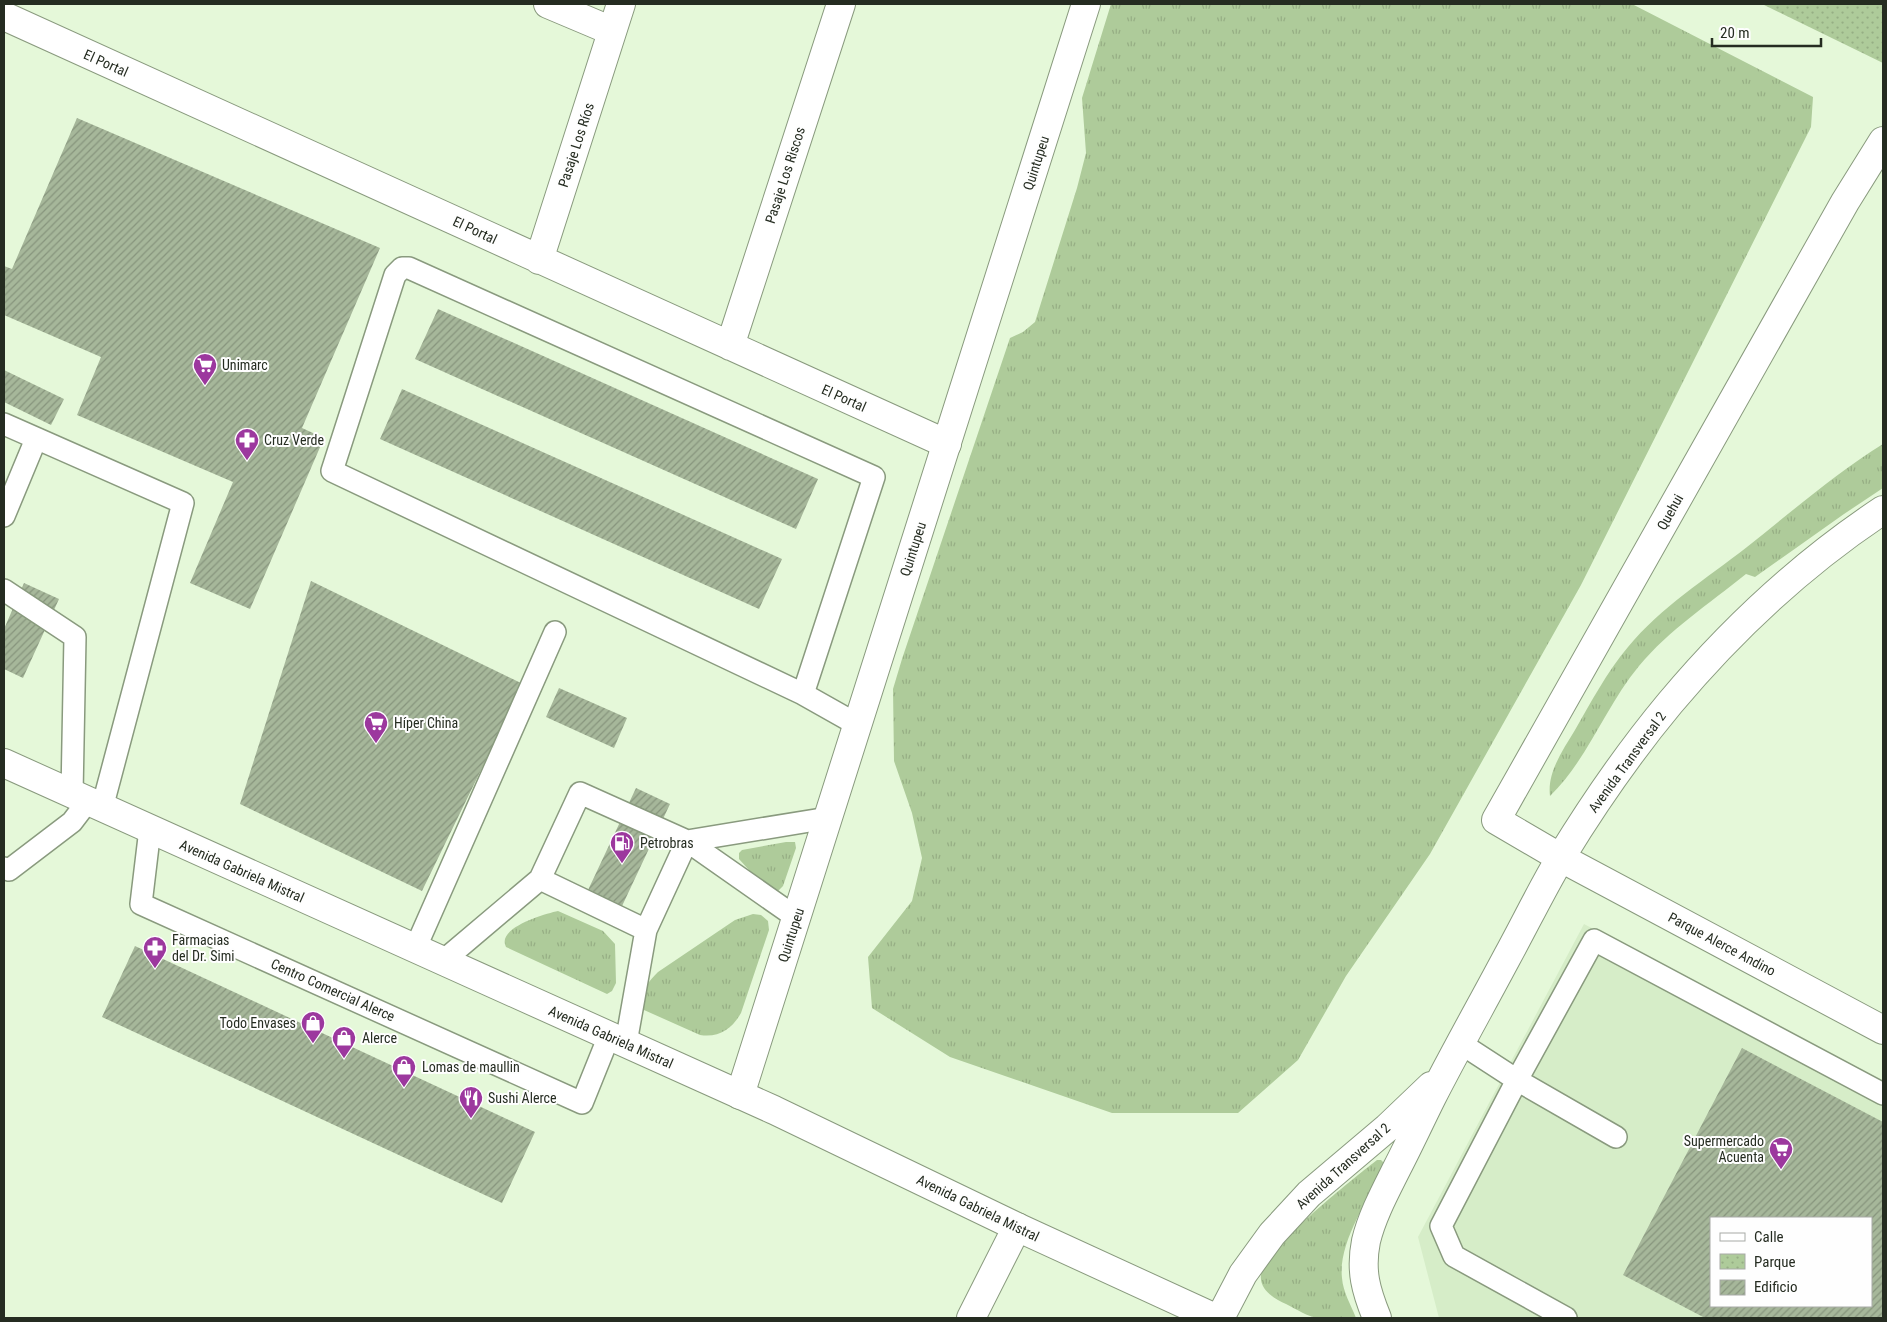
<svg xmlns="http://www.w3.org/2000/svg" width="1887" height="1322" font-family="'Roboto Condensed',sans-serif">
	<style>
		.built { fill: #d6edc8; fill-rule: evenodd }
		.grass { fill: url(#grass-tufts) }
		.park { fill: url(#park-dots) }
		.building { fill: url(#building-hatch); fill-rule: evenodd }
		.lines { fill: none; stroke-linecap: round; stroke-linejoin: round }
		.lane-casing { stroke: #899a7e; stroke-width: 24 }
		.street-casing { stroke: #899a7e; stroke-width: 30 }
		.secondary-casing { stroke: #899a7e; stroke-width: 30 }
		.primary-casing { stroke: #899a7e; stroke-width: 30 }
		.lane { stroke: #fff; stroke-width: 21 }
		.street { stroke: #fff; stroke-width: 28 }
		.secondary { stroke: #fff; stroke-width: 28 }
		.primary { stroke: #fff; stroke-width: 28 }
		.labels { text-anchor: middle; stroke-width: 4; stroke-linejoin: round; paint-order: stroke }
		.street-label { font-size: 14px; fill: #252c21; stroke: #fefefe }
		.poi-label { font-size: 14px; fill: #252c21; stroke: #fefefe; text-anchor: start }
	</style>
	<defs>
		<pattern id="grass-tufts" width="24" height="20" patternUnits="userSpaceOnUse" patternTransform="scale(1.25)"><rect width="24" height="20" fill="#aecb9a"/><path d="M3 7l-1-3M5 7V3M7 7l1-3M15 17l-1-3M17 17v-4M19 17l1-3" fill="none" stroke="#96ae84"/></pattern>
		<pattern id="park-dots" width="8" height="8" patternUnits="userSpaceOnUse" patternTransform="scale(1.25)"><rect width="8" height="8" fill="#aecb9a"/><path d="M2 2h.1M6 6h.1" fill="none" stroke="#96ae84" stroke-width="1.8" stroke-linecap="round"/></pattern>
		<pattern id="building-hatch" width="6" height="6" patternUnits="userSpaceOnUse" patternTransform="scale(1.25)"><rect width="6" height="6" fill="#a6b79a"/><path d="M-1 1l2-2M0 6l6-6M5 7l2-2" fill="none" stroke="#87957d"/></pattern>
	</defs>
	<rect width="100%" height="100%" fill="#e5f8d9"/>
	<path class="built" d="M1584,924L1883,1081V1318H1439L1418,1237ZM1711,1218H1871V1306H1711Z"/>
	<path class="grass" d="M1111,4H1632L1813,97L1811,127L1581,585L1430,854L1346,976L1298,1060L1238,1113H1112L950,1057L872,1008L868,957L912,901L922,858L912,813L894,761L893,689L902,659L1010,338L1023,332L1035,322L1077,188L1086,153L1082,98Z
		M1883,444V488L1844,514L1755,577L1746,574C1709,604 1670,629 1639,666C1605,707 1588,759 1550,796C1547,772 1563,750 1575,730C1591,702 1607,672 1628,647C1661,607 1706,579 1747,547C1790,513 1836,473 1883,444Z
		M786,842H795L796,848L783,886L776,893L767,890L739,859V853L742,850Z
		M558,911L603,931L615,944L616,983L612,991L607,994L506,947C496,928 544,914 558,911Z
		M753,914L761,915L768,921L769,930L741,1013C732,1029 719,1038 700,1035L644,1010C638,994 647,983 658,972L735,920Z
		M1377,1160H1381L1384,1163L1383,1169C1368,1200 1338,1243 1342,1278C1343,1292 1351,1305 1356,1318C1344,1318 1330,1320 1318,1318C1308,1317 1296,1309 1286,1304C1275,1299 1259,1290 1261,1275C1265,1248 1354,1178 1377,1160Z"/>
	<path class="park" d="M1762,4H1883V63Z"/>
	<path class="building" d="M77,118L380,248L302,428L324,438L250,609L190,583L233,482L77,415L101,357L4,315V266L12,269Z
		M438,309L818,479L796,529L415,359Z
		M4,370L64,399L51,425L4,402Z
		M402,389L782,559L759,609L380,439Z
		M311,581L523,684L422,891L240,804Z
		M24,583L59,599L23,678L4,669V629Z
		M559,688L627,718L614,748L546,717Z
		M636,788L670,804L615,921L581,905Z
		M135,946L535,1132L502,1203L102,1017Z
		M1742,1048L1883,1122V1318H1705L1623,1275ZM1711,1218H1871V1306H1711Z"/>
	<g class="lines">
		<g class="lane-casing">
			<path id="lane" d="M4,424L183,503L102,808
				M4,516L36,439
				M4,590L75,637L72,794
				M803,694L874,477L409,268H402L395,275L332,471L803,694L858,725
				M150,829L141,904L582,1103L609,1036
				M4,868L9,870L72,822L88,801
				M540,879L646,930
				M415,949L555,632
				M443,961L540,879L580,793L687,841L797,918
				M626,1043L646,930L687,841L828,818
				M1460,1043L1517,1080L1616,1137
				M1566,1318L1454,1256L1441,1226L1517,1080L1594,940L1883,1094"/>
		</g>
		<g class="street-casing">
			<path id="street" d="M548,4L612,31
				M4,16L947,444
				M1883,141L1845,202L1496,820L1561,858L1883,1030
				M539,260L621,4
				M730,346L841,4
				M971,1318L1017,1227
				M1220,1318L1243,1274L1272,1234L1309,1194L1387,1128L1431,1086
				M1377,1318C1366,1291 1360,1271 1366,1241C1372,1216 1385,1192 1397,1168C1409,1145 1420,1121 1432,1097C1456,1050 1482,1004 1507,957C1525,924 1542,889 1561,857C1594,803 1630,751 1670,703C1732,629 1803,563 1883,510"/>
		</g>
		<g class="secondary-casing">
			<path id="secondary" d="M740,1095L1086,4"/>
		</g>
		<g class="primary-casing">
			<path id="primary" d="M4,763L774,1110L1017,1227L1215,1318"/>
		</g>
		<use href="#lane" class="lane"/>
		<use href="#street" class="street"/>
		<use href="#secondary" class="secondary"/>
		<use href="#primary" class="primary"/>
	</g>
	<defs>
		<g id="supermarket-pin" transform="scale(1.25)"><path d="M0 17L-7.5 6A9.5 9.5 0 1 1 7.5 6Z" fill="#9c389e" stroke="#fefefe"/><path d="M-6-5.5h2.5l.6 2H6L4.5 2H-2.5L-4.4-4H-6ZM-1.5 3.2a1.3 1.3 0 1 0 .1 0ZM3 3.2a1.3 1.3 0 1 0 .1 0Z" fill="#fff"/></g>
		<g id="pharmacy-pin" transform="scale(1.25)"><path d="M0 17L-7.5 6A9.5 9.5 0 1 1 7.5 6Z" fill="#9c389e" stroke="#fefefe"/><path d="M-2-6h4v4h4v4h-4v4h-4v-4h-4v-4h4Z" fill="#fff"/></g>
		<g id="fuel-pin" transform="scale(1.25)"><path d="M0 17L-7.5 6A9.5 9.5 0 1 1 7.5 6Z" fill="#9c389e" stroke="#fefefe"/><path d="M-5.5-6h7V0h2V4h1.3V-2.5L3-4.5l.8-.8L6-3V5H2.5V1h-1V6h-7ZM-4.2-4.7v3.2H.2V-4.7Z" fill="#fff"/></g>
		<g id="shop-pin" transform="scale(1.25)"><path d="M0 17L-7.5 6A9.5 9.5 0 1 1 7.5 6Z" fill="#9c389e" stroke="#fefefe"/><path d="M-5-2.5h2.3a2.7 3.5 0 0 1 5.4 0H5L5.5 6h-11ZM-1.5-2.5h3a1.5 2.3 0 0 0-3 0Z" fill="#fff"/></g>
		<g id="restaurant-pin" transform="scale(1.25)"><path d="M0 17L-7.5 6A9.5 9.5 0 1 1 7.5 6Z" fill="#9c389e" stroke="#fefefe"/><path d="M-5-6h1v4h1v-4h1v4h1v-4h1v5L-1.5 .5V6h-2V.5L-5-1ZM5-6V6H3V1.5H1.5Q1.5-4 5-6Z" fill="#fff"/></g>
	</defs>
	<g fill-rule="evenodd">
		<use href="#supermarket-pin" x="205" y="365"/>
		<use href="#pharmacy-pin" x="247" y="440"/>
		<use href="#supermarket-pin" x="376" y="723"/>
		<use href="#fuel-pin" x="622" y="843"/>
		<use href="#pharmacy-pin" x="155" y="948"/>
		<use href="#shop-pin" x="313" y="1023"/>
		<use href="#shop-pin" x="344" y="1038"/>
		<use href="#shop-pin" x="404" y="1067"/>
		<use href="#restaurant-pin" x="471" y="1098"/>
		<use href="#supermarket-pin" x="1781" y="1149"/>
	</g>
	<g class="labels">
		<g class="street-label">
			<text transform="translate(106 63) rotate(24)" y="5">El Portal</text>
			<text transform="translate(576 145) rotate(-72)" y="5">Pasaje Los Ríos</text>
			<text transform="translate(1036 163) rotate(-72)" y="5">Quintupeu</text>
			<text transform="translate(785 175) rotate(-72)" y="5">Pasaje Los Riscos</text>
			<text transform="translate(475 230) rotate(25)" y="5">El Portal</text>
			<text transform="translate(844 398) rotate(24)" y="5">El Portal</text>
			<text transform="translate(1670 512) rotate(-61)" y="5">Quehui</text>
			<text transform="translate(913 549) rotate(-72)" y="5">Quintupeu</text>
			<text transform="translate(1627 762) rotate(-54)" y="5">Avenida Transversal 2</text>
			<text transform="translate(242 871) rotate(24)" y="5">Avenida Gabriela Mistral</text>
			<text transform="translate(791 935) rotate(-72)" y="5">Quintupeu</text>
			<text transform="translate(1722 944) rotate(28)" y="5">Parque Alerce Andino</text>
			<text transform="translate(333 990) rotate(24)" y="5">Centro Comercial Alerce</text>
			<text transform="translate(611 1037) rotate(24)" y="5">Avenida Gabriela Mistral</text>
			<text transform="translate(1343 1166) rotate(-42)" y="5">Avenida Transversal 2</text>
			<text transform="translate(978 1208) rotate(26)" y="5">Avenida Gabriela Mistral</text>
		</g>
		<g class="poi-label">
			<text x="222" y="370">Unimarc</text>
			<text x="264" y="445">Cruz Verde</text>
			<text x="394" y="728">Híper China</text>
			<text x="640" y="848">Petrobras</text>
			<text x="172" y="945">Farmacias<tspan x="172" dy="16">del Dr. Simi</tspan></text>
			<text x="296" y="1028" text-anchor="end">Todo Envases</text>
			<text x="362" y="1043">Alerce</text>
			<text x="422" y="1072">Lomas de maullin</text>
			<text x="488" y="1103">Sushi Alerce</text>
			<text x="1764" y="1146" text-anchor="end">Supermercado<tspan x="1764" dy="16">Acuenta</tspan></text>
		</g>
	</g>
	<rect width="1887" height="1322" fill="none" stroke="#252c21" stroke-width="10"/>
	<rect x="1710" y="1217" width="162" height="90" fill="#fefefe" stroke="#a7aaa6"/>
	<rect x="1720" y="1233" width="25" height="8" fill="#ffffff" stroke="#a7aaa6"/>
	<text x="1754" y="1242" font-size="15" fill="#252c21">Calle</text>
	<rect x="1720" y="1254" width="25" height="15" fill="url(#park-dots)" stroke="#a7aaa6"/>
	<text x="1754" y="1267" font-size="15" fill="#252c21">Parque</text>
	<rect x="1720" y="1280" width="25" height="15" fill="url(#building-hatch)" stroke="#a7aaa6"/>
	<text x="1754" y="1292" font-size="15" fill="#252c21">Edificio</text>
	<path d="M1712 38v8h109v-8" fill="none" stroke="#252c21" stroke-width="2.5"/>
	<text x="1720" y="38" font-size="15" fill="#252c21" stroke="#fefefe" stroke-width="4" paint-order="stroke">20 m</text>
</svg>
